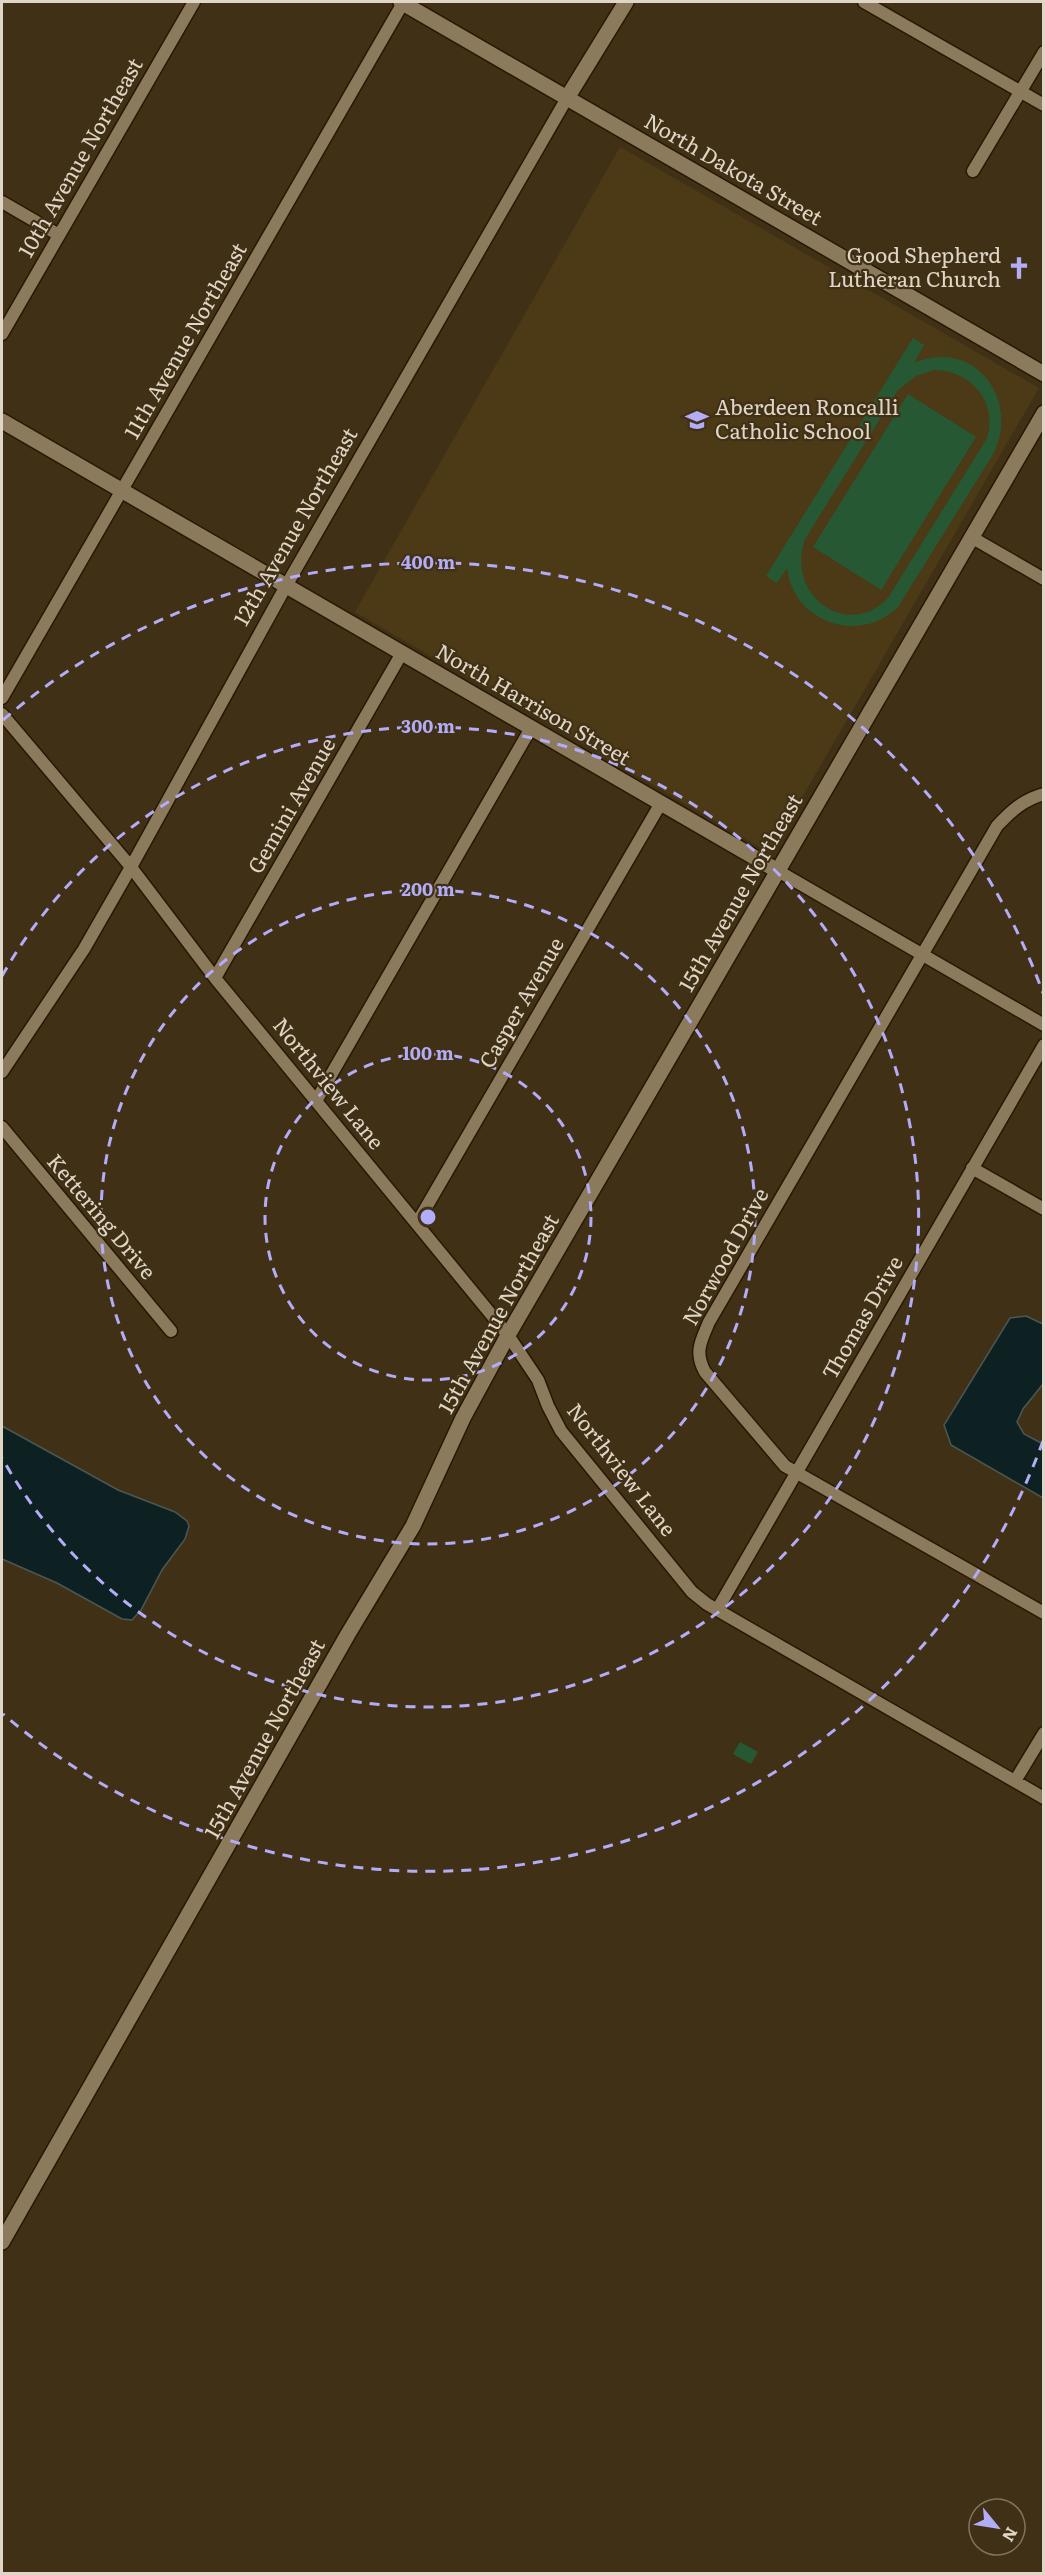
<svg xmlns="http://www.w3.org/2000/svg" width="1045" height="2575" font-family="Literata,serif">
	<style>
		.built { fill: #4c3915 }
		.green { fill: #265933; fill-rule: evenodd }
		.water { fill: #0d2123; stroke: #4c5754; stroke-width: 1.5 }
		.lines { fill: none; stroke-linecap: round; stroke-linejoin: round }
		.minor-casing { stroke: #271900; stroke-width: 15 }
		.tertiary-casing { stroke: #271900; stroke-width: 18 }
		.minor { stroke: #8c7a5d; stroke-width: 12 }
		.tertiary { stroke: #8c7a5d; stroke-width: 15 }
		.ring { fill: none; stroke: #b3acf9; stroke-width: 3; stroke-dasharray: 10 8 }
		.labels { text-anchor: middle; stroke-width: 4.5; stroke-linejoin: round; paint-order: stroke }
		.street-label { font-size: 21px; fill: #e0d6c7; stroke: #403116 }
		.poi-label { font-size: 21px; fill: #e0d6c7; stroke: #403116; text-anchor: end }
		.centre { fill: #b3acf9; stroke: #403116; stroke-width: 3 }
		.ring-label { font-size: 18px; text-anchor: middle; font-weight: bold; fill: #b3acf9; stroke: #403116; stroke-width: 4.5; stroke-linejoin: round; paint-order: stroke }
	</style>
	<rect width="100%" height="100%" fill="#403116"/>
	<path class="built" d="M620,147L1039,388L770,853L355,612Z"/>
	<path class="green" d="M913,338L924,345L914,363C975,337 1022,401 992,456L898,607C860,645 793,623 787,568L777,583L766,576ZM934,370C971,370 1000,404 986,440L888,598C848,640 785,596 805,539L898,390L916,376Z
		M908,394L976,437L881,590L813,547Z
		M740,1742L758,1752L751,1764L733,1754Z"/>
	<path class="water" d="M1026,1316L1043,1324V1384L1023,1409L1017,1422L1024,1434L1043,1444V1498L951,1445L944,1425L1010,1318Z
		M2,1426L118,1490L175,1512L187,1521L189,1526L185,1539L162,1570L141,1610L132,1620L122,1619L57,1583L2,1559Z"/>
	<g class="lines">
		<g class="minor-casing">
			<path id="minor" d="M864,2L1044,105
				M973,171L1044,52
				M2,202L59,235
				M2,334L194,2
				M971,537L1044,579
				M2,698L403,3
				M2,714L131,867L215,978L508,1335L538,1380L548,1406L561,1431L692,1592L707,1604L1044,1798
				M1044,794C1024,799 1010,812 997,826L709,1322C701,1341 694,1352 705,1372L785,1466L1044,1613
				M778,871L1044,1025
				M215,978L402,653
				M2,1072L84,949L131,867L286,586L567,98
				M316,1101L531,728
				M2,1127L171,1331
				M972,1168L1044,1209
				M417,1223L661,803
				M717,1610L1044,1045
				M1015,1781L1044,1733"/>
		</g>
		<g class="tertiary-casing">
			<path id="tertiary" d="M401,2L1044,374
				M567,98L626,2
				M2,421L778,871
				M2,2242L348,1634L413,1526L463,1418L508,1335L1044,413"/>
		</g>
		<use href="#minor" class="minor"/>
		<use href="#tertiary" class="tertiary"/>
	</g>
	<g class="ring">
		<circle cx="428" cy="1217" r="163"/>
		<circle cx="428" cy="1217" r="327"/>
		<path d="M2 976A490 490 0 1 1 2 1458"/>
		<path d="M1043 1441A654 654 0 0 1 3 1714M3 720A654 654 0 0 1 1043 993"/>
	</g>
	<defs>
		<g id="church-bare" transform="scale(1.8)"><path d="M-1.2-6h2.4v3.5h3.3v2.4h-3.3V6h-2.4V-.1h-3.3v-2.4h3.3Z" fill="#b3acf9" stroke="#403116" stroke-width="2.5" paint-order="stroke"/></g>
		<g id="school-bare" transform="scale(1.8)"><path d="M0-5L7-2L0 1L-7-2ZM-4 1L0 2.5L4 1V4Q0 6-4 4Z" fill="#b3acf9" stroke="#403116" stroke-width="2.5" paint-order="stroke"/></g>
	</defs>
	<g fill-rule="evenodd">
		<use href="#church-bare" x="1019" y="268"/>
		<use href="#school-bare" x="697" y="420"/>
	</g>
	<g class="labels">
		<g class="street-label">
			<text transform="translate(81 158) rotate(-60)" y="7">10th Avenue Northeast</text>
			<text transform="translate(733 170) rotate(30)" y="7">North Dakota Street</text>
			<text transform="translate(186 341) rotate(-60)" y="7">11th Avenue Northeast</text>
			<text transform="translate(296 527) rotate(-60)" y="7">12th Avenue Northeast</text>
			<text transform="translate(533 705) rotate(30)" y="7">North Harrison Street</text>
			<text transform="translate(292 806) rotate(-60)" y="7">Gemini Avenue</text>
			<text transform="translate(741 893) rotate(-60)" y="7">15th Avenue Northeast</text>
			<text transform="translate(522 1003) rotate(-60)" y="7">Casper Avenue</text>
			<text transform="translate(328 1084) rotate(51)" y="7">Northview Lane</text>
			<text transform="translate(101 1217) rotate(50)" y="7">Kettering Drive</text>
			<text transform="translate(726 1257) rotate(-61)" y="7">Norwood Drive</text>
			<text transform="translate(499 1314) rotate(-61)" y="7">15th Avenue Northeast</text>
			<text transform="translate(863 1318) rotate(-60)" y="7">Thomas Drive</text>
			<text transform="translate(621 1470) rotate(52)" y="7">Northview Lane</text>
			<text transform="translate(265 1739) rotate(-61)" y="7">15th Avenue Northeast</text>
		</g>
		<g class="poi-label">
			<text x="1001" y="263">Good Shepherd<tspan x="1001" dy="24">Lutheran Church</tspan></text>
			<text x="715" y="415" text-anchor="start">Aberdeen Roncalli<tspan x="715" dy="24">Catholic School</tspan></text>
		</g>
	</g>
	<circle cx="428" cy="1217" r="9" class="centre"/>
	<g class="ring-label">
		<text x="428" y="569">400 m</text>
		<text x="428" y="733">300 m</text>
		<text x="428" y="896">200 m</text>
		<text x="428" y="1060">100 m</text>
	</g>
	<rect width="1045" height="2575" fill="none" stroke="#e0d6c7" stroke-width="6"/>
	<g transform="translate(997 2527) rotate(120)"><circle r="28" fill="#403116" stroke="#80735d" stroke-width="1.5"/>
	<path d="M0-4.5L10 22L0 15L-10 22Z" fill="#b3acf9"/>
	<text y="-9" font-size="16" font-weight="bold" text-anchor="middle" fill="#e0d6c7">N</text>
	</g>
</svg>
